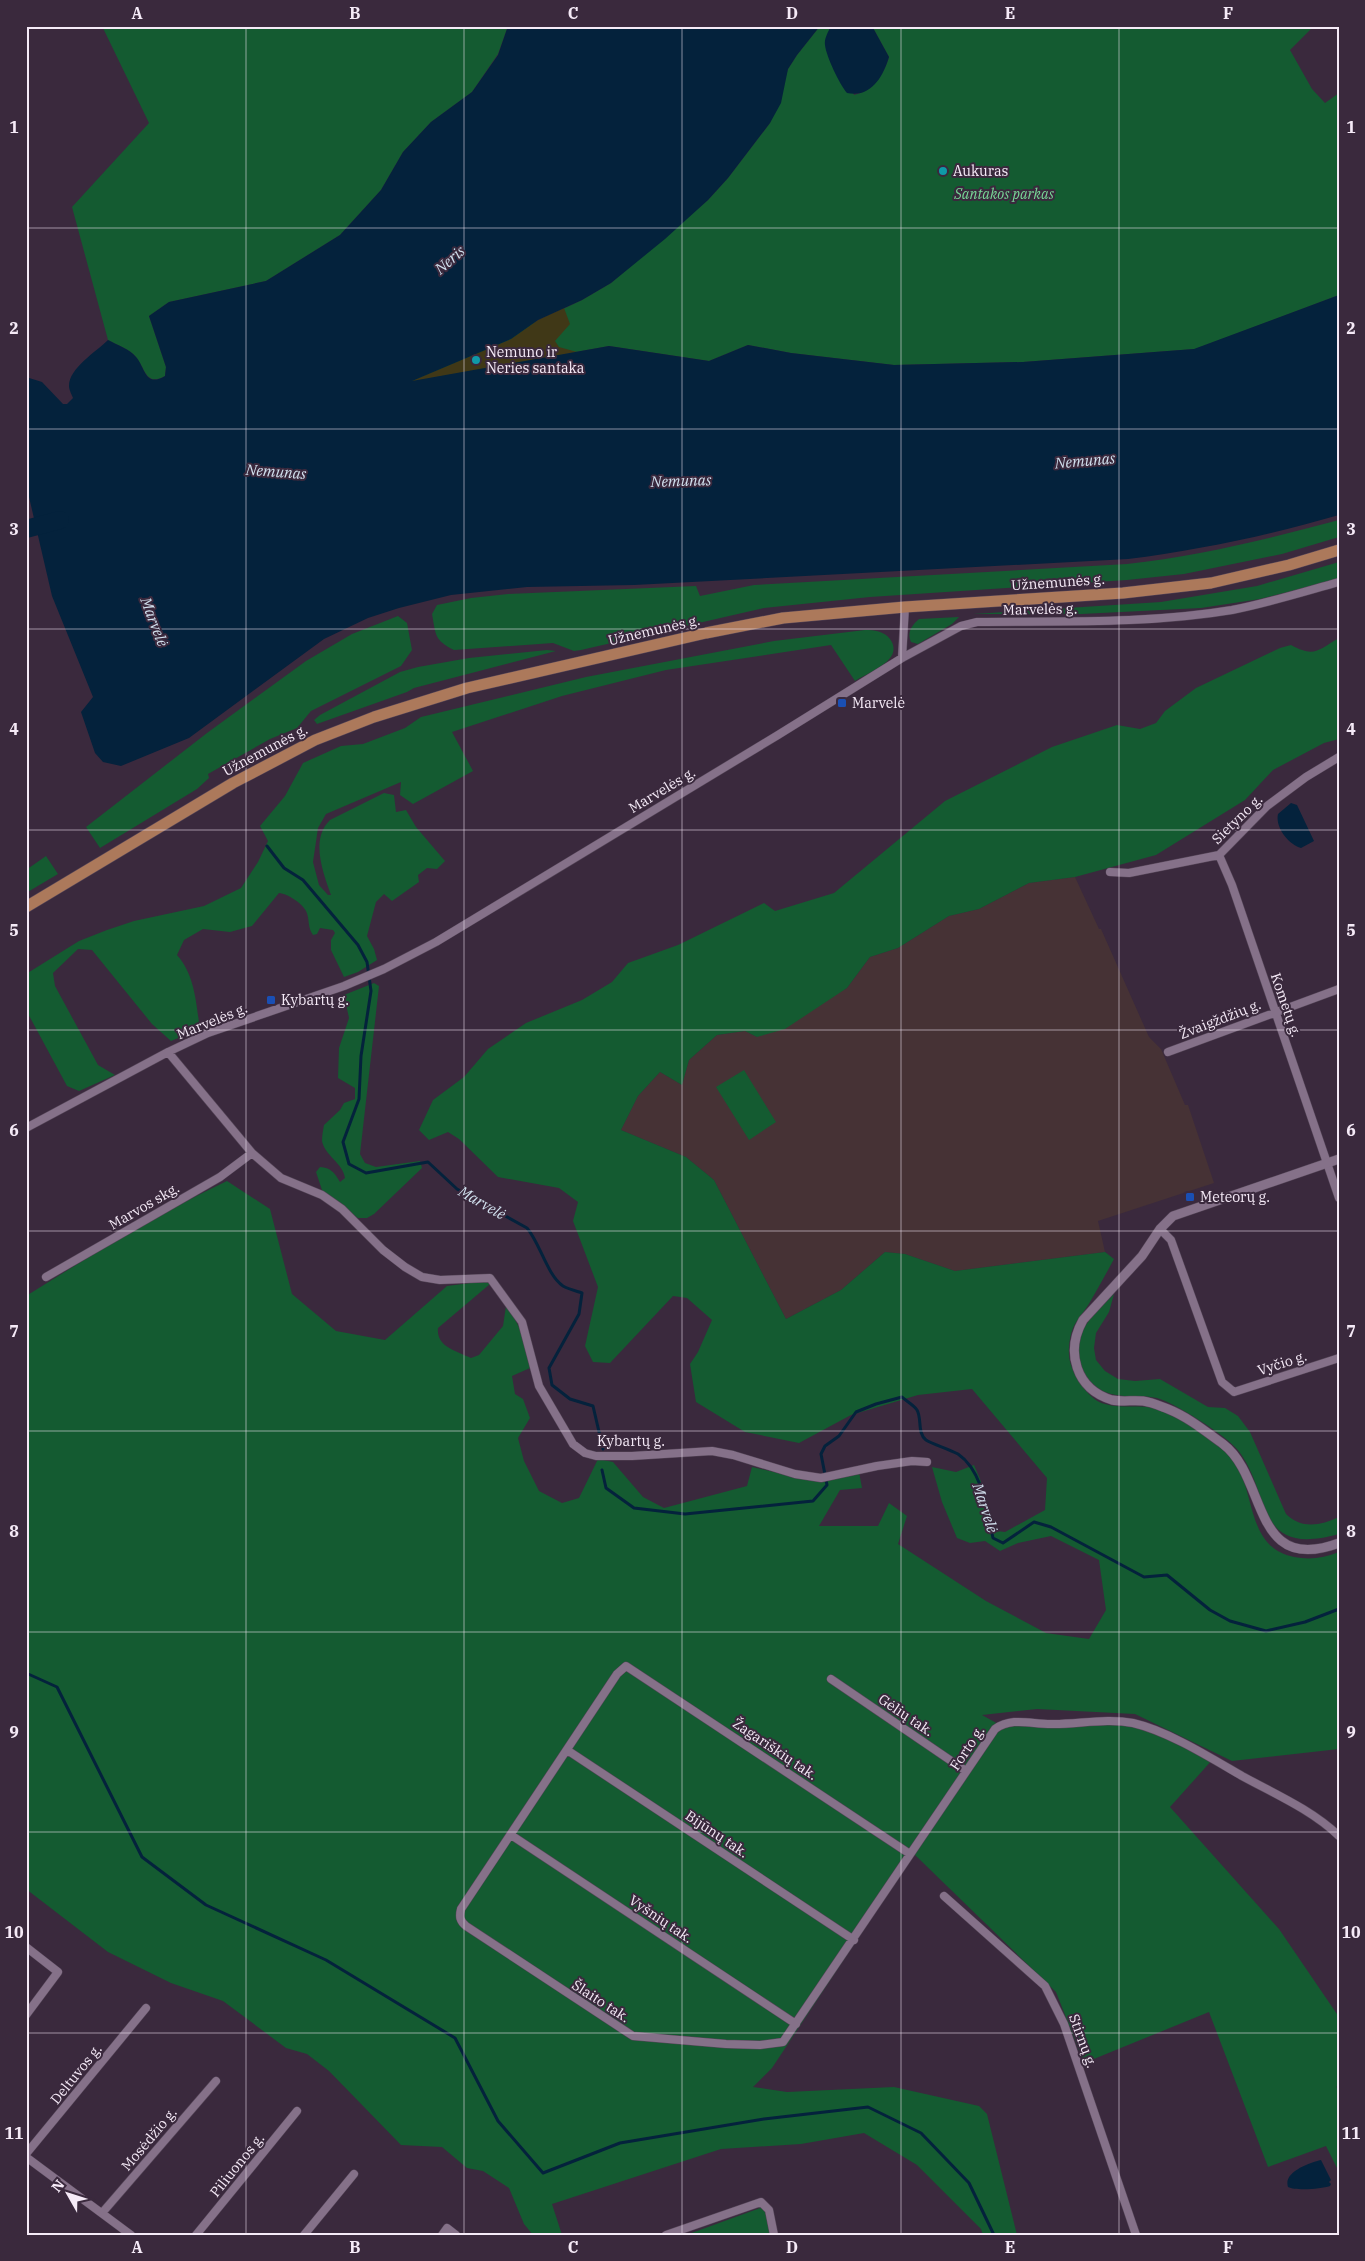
<svg xmlns="http://www.w3.org/2000/svg" width="1365" height="2261" font-family="'IBM Plex Serif',serif">
	<style>
		.education { fill: #463235 }
		.green { fill: #145b31 }
		.sand { fill: #403817 }
		.water { fill: #04223c }
		.lines { fill: none; stroke-linecap: round; stroke-linejoin: round }
		.stream { stroke: #04223c; stroke-width: 3 }
		.river { stroke: #04223c; stroke-width: 18 }
		.minor-casing { stroke: #544557; stroke-width: 9 }
		.tertiary-casing { stroke: #544557; stroke-width: 10 }
		.primary-casing { stroke: #544557; stroke-width: 12 }
		.minor { stroke: #857189; stroke-width: 8 }
		.tertiary { stroke: #857189; stroke-width: 9 }
		.primary { stroke: #ac795b; stroke-width: 11 }
		.grid { fill: none; stroke: #f5eaf7; stroke-width: 1; stroke-opacity: 0.55 }
		.culture-dot { fill: #0f9aa8; stroke: #3a293d; stroke-width: 2 }
		.transit-dot { fill: #1a4fb4; stroke: #3a293d; stroke-width: 2 }
		.labels { text-anchor: middle; stroke-width: 4; stroke-linejoin: round; paint-order: stroke }
		.poi-label { font-size: 14px; fill: #f5eaf7; stroke: #3a293d; text-anchor: start }
		.park-label { font-size: 14px; font-style: italic; fill: #78d897; stroke: #3a293d }
		.street-label { font-size: 14px; fill: #f5eaf7; stroke: #3a293d }
		.water-label { font-size: 15px; font-style: italic; fill: #d2e1ef; stroke: #3a293d }
		.neatline { fill: none; stroke: #f5eaf7; stroke-width: 2 }
		.grid-label { font-size: 16px; text-anchor: middle; font-weight: bold; fill: #f5eaf7 }
	</style>
	<rect width="100%" height="100%" fill="#3a293d"/>
	<path class="education" d="M1075,877L1099,929H1101L1149,1037L1161,1049L1185,1105H1188L1214,1183L1098,1221L1105,1252L955,1271L905,1254L885,1252L841,1290L786,1319L714,1180L686,1157L621,1130L638,1096L660,1072L682,1085L689,1060L717,1035L745,1031L757,1037L847,988L870,957L898,948L949,916L979,909L1029,883Z"/>
	<path class="green" d="M102,26H508L498,54L472,92L431,122L403,152L381,190L340,235L266,281L169,302L149,316L166,367L165,376C146,387 145,368 136,357C130,349 117,345 108,340L72,207L149,123Z
		M820,26H831L829,30L854,95C873,91 884,74 889,57L872,26H1314L1290,50L1312,89L1325,103L1339,93V295L1195,349L1023,362L894,365L791,353L748,345L709,361L609,346L409,382L582,300L611,283L708,200L728,178L770,123L788,69L797,55Z
		M1339,520V537L1282,554L1184,574L1127,580L870,597L764,608L581,650L574,651L553,643L454,650C434,640 436,635 432,614L437,605L471,598L508,594L696,586L700,596L754,585L1127,564C1199,556 1268,539 1339,520Z
		M1339,562V579L1260,599L1201,608L1081,614H973L1161,602L1257,586Z
		M398,616L407,623L412,650L401,666L311,711L297,728L270,739L208,774L209,778L197,789L100,848L86,827L207,733L306,661L352,634Z
		M959,617L952,624L918,644L911,642C907,633 911,626 919,619Z
		M865,630C874,630 884,631 890,639C905,660 869,672 855,681L831,645L666,670L562,696L452,732L473,771L413,804L400,795L401,782L326,814L318,828L313,862L319,885L328,895H331C323,873 310,839 330,820L384,793L394,795L396,812L406,810L416,827L445,861L437,869L427,868L418,875L419,882L392,901L384,894L376,902L367,936L374,949L377,960L358,972L344,977L331,950V940L335,933L333,930L320,928L317,934L313,935C307,927 310,919 306,911C302,903 288,894 279,893L252,926L230,932L203,929L184,940L177,955C195,975 196,1003 200,1029L171,1041L152,1024L92,950L78,949L53,973L55,986L98,1065L115,1075L79,1091L67,1086L26,1010V974L79,941L107,930L134,921L204,906L241,888L258,862L268,841L260,826L285,796L303,763L341,746L363,744L405,728L421,717L586,677L774,641Z
		M1339,638V739L1324,743L1273,770L1245,800L1156,855L1075,877L1029,883L979,909L949,916L898,948L870,957L847,988L785,1029L757,1037L745,1031L717,1035L689,1060L682,1085L660,1072L638,1096L621,1130L686,1157L714,1180L786,1319L841,1290L885,1252L905,1254L955,1271L1105,1252L1114,1259C1106,1274 1098,1288 1090,1302C1085,1311 1077,1319 1073,1328C1069,1338 1067,1354 1071,1365C1075,1378 1090,1401 1105,1404C1121,1409 1141,1404 1158,1409C1182,1418 1209,1436 1228,1454C1258,1482 1242,1547 1294,1557C1310,1560 1324,1558 1339,1552V1749L1232,1761L1135,1714L1037,1709L982,1715L1000,1725L1133,1723L1213,1759L1170,1807L1279,1929L1339,2017V2085L1336,2087L1339,2089V2172L1326,2146L1268,2167L1209,2012L1084,2063L1056,1992L914,1854L772,2068L753,2087L787,2092L894,2087L979,2106L987,2114L1017,2235H983L981,2229L917,2165L864,2133L801,2144L721,2149L552,2204L562,2235H533L524,2224L509,2188L483,2171L467,2168L442,2147L401,2145L329,2071L307,2054L286,2048L223,2001L171,1983L108,1952L26,1889V1296C92,1255 157,1214 227,1181L270,1209L292,1294L336,1331L385,1340L447,1286L486,1281L490,1284L438,1328C436,1347 457,1351 471,1358L479,1355L503,1326L506,1306C522,1328 526,1342 530,1368L512,1376L515,1394L523,1399L530,1418L518,1438L524,1461L539,1491L562,1503L579,1498L598,1459L613,1462L643,1497L664,1508L747,1486L752,1467L810,1480L859,1472L862,1488L840,1490L819,1526H878L889,1503L907,1516L898,1544L986,1601L1046,1633L1089,1639L1106,1610L1099,1560L1051,1536L1018,1543L1000,1551L985,1541L970,1543L957,1538L942,1502L932,1467L956,1472L974,1465L980,1479L997,1531L1005,1532L1045,1510L1047,1478L972,1389L918,1395L851,1415L799,1443L745,1432L696,1402L690,1364L698,1352L712,1320L687,1298L673,1296L610,1363L593,1362L585,1346L598,1287L573,1221L578,1202L559,1188L498,1177L459,1139L448,1132L429,1140L419,1130L433,1100L464,1077L488,1049L526,1023L582,1000L612,982L628,963L678,945L764,903L775,911L834,893L945,801L1052,747L1117,725L1140,729L1156,723L1165,711L1196,688L1280,648L1291,645C1315,658 1318,650 1339,638Z
		M547,650L556,651L414,688L407,692L317,724L314,720L320,715L400,672L418,667L469,658Z
		M46,856L58,874L26,893V870Z
		M374,983L379,986L378,995L360,1154L365,1163L376,1167L420,1161L422,1168L374,1214L367,1218H358L323,1193L316,1172L320,1167C331,1168 334,1172 340,1182L345,1178C343,1163 325,1156 322,1141C322,1136 323,1130 324,1125L340,1110L344,1103L355,1099V1088L338,1078L339,1048L349,1018L344,995Z
		M744,1070L776,1122L749,1140L716,1087Z
		M1114,1294L1109,1312L1096,1333L1094,1348L1096,1360L1105,1371L1118,1379L1135,1381L1160,1379L1208,1407L1225,1408L1238,1416L1250,1432L1286,1514C1301,1529 1320,1526 1339,1517V1534C1252,1558 1273,1493 1237,1449C1225,1435 1175,1403 1157,1398C1140,1394 1121,1399 1105,1392C1094,1387 1086,1378 1082,1368C1070,1333 1092,1316 1114,1294Z
		M763,2207L766,2212L771,2235H686Z"/>
	<path class="sand" d="M564,308L570,324L555,341L559,347L577,352L409,382L511,339L538,320Z"/>
	<path class="water" d="M508,26H820L797,55L788,69L781,103L770,123L728,178L708,200L665,239L611,283L582,300L538,320L511,339L412,381L609,346L709,361L748,345L791,353L894,365L1023,362L1194,349L1339,295V515C1270,535 1199,550 1128,559L634,585L527,587L451,595L399,608L368,618L324,639L189,738L121,766L103,762L95,753L81,712L93,697L52,596L26,484V377L42,382L63,404H67L73,398C72,395 69,390 69,386C69,368 96,352 108,340C117,345 130,349 136,357C145,367 145,388 165,376L166,367L149,316L169,302L266,281L340,235L381,190L403,152L431,122L472,92L498,55Z
		M831,26H872L889,57C883,77 871,98 847,93C840,85 826,56 825,45C824,39 828,32 831,26Z
		M1291,803L1297,805L1314,841L1301,848C1288,844 1275,827 1278,814Z
		M1321,2160L1331,2180L1329,2182L1331,2184L1330,2186C1321,2189 1296,2191 1288,2187C1283,2172 1309,2163 1321,2160Z"/>
	<g class="lines">
		<path class="stream" d="M267,846L284,868L303,880L358,945L367,962L371,991L361,1056L359,1099L343,1142L349,1164L366,1173L428,1162L457,1189L527,1228C540,1243 547,1275 563,1286C568,1289 576,1291 582,1293L579,1314L549,1368L552,1385L570,1399L593,1406L603,1449
			M602,1470L606,1488L634,1508L685,1514L813,1501L827,1485L821,1454L825,1446L839,1436L856,1412L876,1404L902,1397C906,1401 914,1405 917,1410C922,1418 917,1433 926,1440C932,1444 949,1449 958,1454C983,1471 987,1511 993,1538L1003,1543L1034,1522L1051,1527L1144,1577L1167,1575L1210,1610L1230,1621L1266,1631L1305,1622L1339,1609
			M26,1673L57,1687L142,1857L206,1905L326,1960L455,2038L498,2121L543,2173L620,2143L764,2119L868,2107L921,2133L969,2183L994,2235"/>
		<path class="river" d="M26,529L60,520"/>
		<g class="minor-casing">
			<path id="minor" d="M902,658L905,607
				M1219,855L1232,885L1339,1198
				M1110,872L1129,873L1219,855L1267,806L1306,777L1339,757
				M168,1052L252,1153L281,1178L322,1195L342,1209L383,1250L405,1267L422,1277L440,1280L490,1278L522,1322L539,1386L573,1444L585,1453L596,1456H632L712,1451L733,1455L795,1474L821,1478L877,1466L912,1461L927,1462
				M1168,1052L1339,989
				M26,1128L168,1052L208,1033L344,986L384,969L436,942L778,735L902,658L961,626L977,622C1062,621 1148,624 1232,610C1268,603 1303,592 1339,582
				M1160,1229L1171,1240L1222,1382L1234,1392L1339,1358
				M46,1277L220,1177L252,1153
				M831,1679L966,1771
				M567,1750L854,1940
				M511,1835L796,2024
				M910,1854L626,1666L617,1674L461,1909C459,1917 460,1921 466,1926L633,2036L726,2044L760,2045L783,2042L995,1729C1013,1716 1033,1725 1054,1724C1080,1724 1107,1718 1133,1723C1168,1731 1211,1758 1242,1776C1275,1794 1312,1810 1339,1836
				M944,1896L1045,1986L1064,2024L1136,2235
				M26,1947L58,1972L26,2015
				M26,2154L146,2008
				M26,2157L131,2235
				M102,2213L216,2081
				M196,2235L297,2111
				M304,2235L354,2174
				M442,2235L447,2228L456,2235
				M666,2235L761,2202L769,2210L774,2235"/>
		</g>
		<g class="tertiary-casing">
			<path id="tertiary" d="M1339,1159L1173,1216L1160,1229L1142,1256L1083,1320C1065,1352 1076,1389 1112,1400C1122,1402 1133,1400 1143,1401C1151,1402 1160,1406 1168,1409C1188,1417 1205,1431 1223,1444C1268,1478 1251,1576 1339,1543"/>
		</g>
		<g class="primary-casing">
			<path id="primary" d="M26,907L233,783L315,740L374,717L467,688L706,633L783,618L905,607L1123,593L1211,583L1289,565L1339,550"/>
		</g>
		<use href="#minor" class="minor"/>
		<use href="#tertiary" class="tertiary"/>
		<use href="#primary" class="primary"/>
	</g>
	<path class="grid" d="M246,26V2235M464,26V2235M682,26V2235M901,26V2235M1119,26V2235M26,228H1339M26,429H1339M26,629H1339M26,830H1339M26,1030H1339M26,1231H1339M26,1431H1339M26,1632H1339M26,1832H1339M26,2033H1339"/>
	<g class="culture-dot">
		<circle cx="943" cy="171" r="5"/>
		<circle cx="476" cy="360" r="5"/>
	</g>
	<g class="transit-dot">
		<rect x="837" y="698" width="10" height="10" rx="2.5"/>
		<rect x="266" y="995" width="10" height="10" rx="2.5"/>
		<rect x="1185" y="1192" width="10" height="10" rx="2.5"/>
	</g>
	<g class="labels">
		<g class="poi-label">
			<text x="953" y="176">Aukuras</text>
			<text x="486" y="357">Nemuno ir<tspan x="486" dy="16">Neries santaka</tspan></text>
			<text x="852" y="708">Marvelė</text>
			<text x="281" y="1005">Kybartų g.</text>
			<text x="1200" y="1202">Meteorų g.</text>
		</g>
		<g class="park-label">
			<text x="1004" y="199">Santakos parkas</text>
		</g>
		<g class="street-label">
			<text transform="translate(1058 582) rotate(-4)" y="5">Užnemunės g.</text>
			<text transform="translate(1040 609) rotate(-1)" y="5">Marvelės g.</text>
			<text transform="translate(654 630) rotate(-13)" y="5">Užnemunės g.</text>
			<text transform="translate(265 750) rotate(-28)" y="5">Užnemunės g.</text>
			<text transform="translate(662 790) rotate(-31)" y="5">Marvelės g.</text>
			<text transform="translate(1237 819) rotate(-44)" y="5">Sietyno g.</text>
			<text transform="translate(1286 1005) rotate(71)" y="5">Kometų g.</text>
			<text transform="translate(1220 1019) rotate(-21)" y="5">Žvaigždžių g.</text>
			<text transform="translate(212 1021) rotate(-22)" y="5">Marvelės g.</text>
			<text transform="translate(144 1206) rotate(-30)" y="5">Marvos skg.</text>
			<text transform="translate(1282 1363) rotate(-18)" y="5">Vyčio g.</text>
			<text x="631" y="1446">Kybartų g.</text>
			<text transform="translate(906 1715) rotate(34)" y="5">Gėlių tak.</text>
			<text transform="translate(967 1748) rotate(-56)" y="5">Forto g.</text>
			<text transform="translate(775 1749) rotate(34)" y="5">Žagariškių tak.</text>
			<text transform="translate(717 1834) rotate(34)" y="5">Bijūnų tak.</text>
			<text transform="translate(661 1919) rotate(34)" y="5">Vyšnių tak.</text>
			<text transform="translate(601 2001) rotate(33)" y="5">Šlaito tak.</text>
			<text transform="translate(1083 2041) rotate(70)" y="5">Stirnų g.</text>
			<text transform="translate(76 2074) rotate(-51)" y="5">Deltuvos g.</text>
			<text transform="translate(149 2139) rotate(-50)" y="5">Mosėdžio g.</text>
			<text transform="translate(237 2165) rotate(-51)" y="5">Piliuonos g.</text>
		</g>
		<g class="water-label">
			<text transform="translate(450 260) rotate(-41)" y="5">Neris</text>
			<text transform="translate(1085 461) rotate(-5)" y="5">Nemunas</text>
			<text transform="translate(276 472) rotate(4)" y="5">Nemunas</text>
			<text transform="translate(681 481) rotate(-2)" y="5">Nemunas</text>
			<text transform="translate(154 622) rotate(69)" y="5">Marvelė</text>
			<text transform="translate(482 1203) rotate(30)" y="5">Marvelė</text>
			<text transform="translate(985 1508) rotate(72)" y="5">Marvelė</text>
		</g>
	</g>
	<rect width="1365" height="2261" fill="none" stroke="#3a293d" stroke-width="55"/>
	<g transform="translate(68 2194) rotate(309)" stroke="#3a293d" stroke-width="4" paint-order="stroke">
	<path d="M0-4L9 19L0 12L-9 19Z" fill="#f5eaf7"/>
	<text y="-8" font-size="14" font-weight="bold" text-anchor="middle" fill="#f5eaf7">N</text>
	</g>
	<rect x="28" y="28" width="1310" height="2206" class="neatline"/>
	<g class="grid-label">
		<text x="137" y="19">A</text>
		<text x="355" y="19">B</text>
		<text x="573" y="19">C</text>
		<text x="792" y="19">D</text>
		<text x="1010" y="19">E</text>
		<text x="1228" y="19">F</text>
		<text x="14" y="133">1</text>
		<text x="1351" y="133">1</text>
		<text x="14" y="334">2</text>
		<text x="1351" y="334">2</text>
		<text x="14" y="535">3</text>
		<text x="1351" y="535">3</text>
		<text x="14" y="735">4</text>
		<text x="1351" y="735">4</text>
		<text x="14" y="936">5</text>
		<text x="1351" y="936">5</text>
		<text x="14" y="1136">6</text>
		<text x="1351" y="1136">6</text>
		<text x="14" y="1337">7</text>
		<text x="1351" y="1337">7</text>
		<text x="14" y="1537">8</text>
		<text x="1351" y="1537">8</text>
		<text x="14" y="1738">9</text>
		<text x="1351" y="1738">9</text>
		<text x="14" y="1938">10</text>
		<text x="1351" y="1938">10</text>
		<text x="14" y="2139">11</text>
		<text x="1351" y="2139">11</text>
		<text x="137" y="2253">A</text>
		<text x="355" y="2253">B</text>
		<text x="573" y="2253">C</text>
		<text x="792" y="2253">D</text>
		<text x="1010" y="2253">E</text>
		<text x="1228" y="2253">F</text>
	</g>
</svg>
